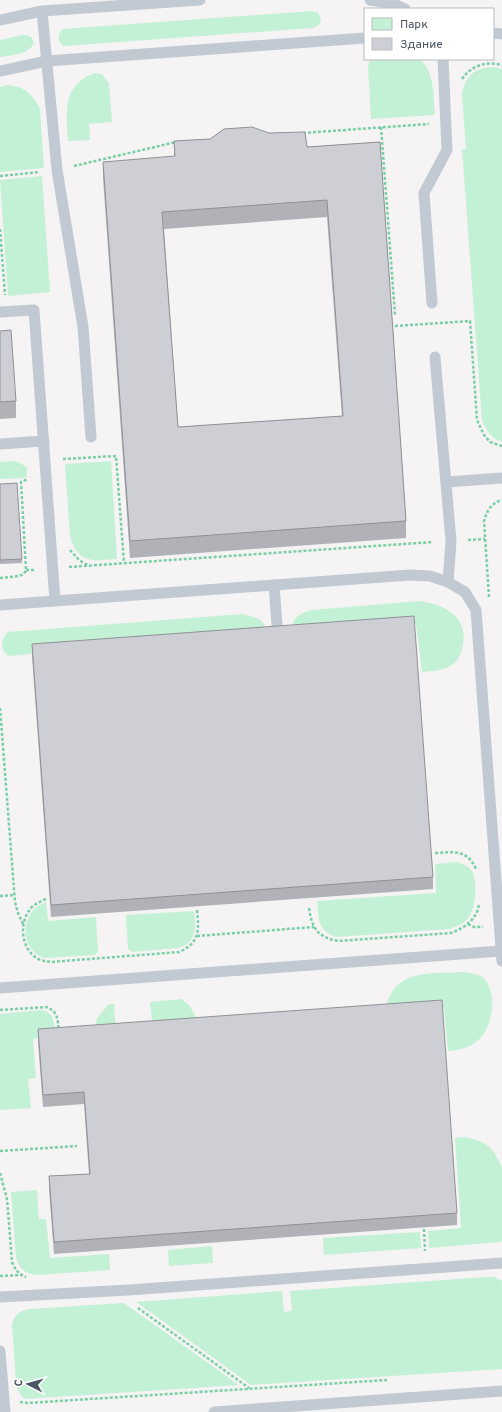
<svg xmlns="http://www.w3.org/2000/svg" width="502" height="1412" font-family="Overpass,sans-serif">
	<style>
		.green { fill: #c3f1d5 }
		.lines { fill: none; stroke-linecap: round; stroke-linejoin: round }
		.path { stroke: #7ad0a6; stroke-width: 2.5; stroke-dasharray: 3 2; stroke-linecap: butt }
		.lane { stroke: #c1cad2; stroke-width: 11 }
		.wall { fill: #b0b2b7; fill-rule: evenodd }
		.building { fill: #cdcfd5; stroke: #909195; fill-rule: evenodd }
	</style>
	<rect width="100%" height="100%" fill="#f5f3f3"/>
	<path class="green" d="M312,11L318,13L321,19L319,25L313,28L64,46C57,41 57,36 62,29Z
		M23,35C30,35 32,37 34,43C28,55 12,55 0,57V40Z
		M385,59H420C435,73 433,95 435,115L371,119L368,66L370,61Z
		M493,67L502,69V442C490,438 486,430 482,420L462,149H466L462,94C466,75 474,68 493,67Z
		M95,73L102,74L109,84L112,122L89,124L90,140L68,141C66,112 62,85 95,73Z
		M6,85C24,86 32,93 40,109L44,168L0,172V87Z
		M42,176L50,292L8,296L0,180Z
		M13,461L18,462L27,467V474L25,478L0,479V462Z
		M111,461L117,559C92,561 78,564 70,536L65,464Z
		M419,601C443,604 468,616 463,644C462,653 459,660 452,665C443,671 432,671 422,672L416,624L290,633C292,619 298,613 312,610Z
		M243,614L259,619L264,624L266,634L8,656C0,649 0,640 8,632Z
		M457,862C462,864 467,865 471,870C478,878 476,906 470,915C466,923 458,926 450,929L336,937C317,930 319,919 317,901L436,893L435,864Z
		M46,902L48,921L96,917L98,951L95,955L46,958C26,954 20,929 31,913C34,907 40,905 46,902Z
		M194,911C196,927 197,942 179,948L132,952L128,949L126,915Z
		M464,972C470,973 476,973 482,977C499,991 493,1029 477,1041C469,1048 459,1050 448,1051L444,1008L385,1012C393,968 428,974 464,972Z
		M181,999L189,1005L197,1019L153,1029L150,1002Z
		M109,1004H114L116,1032L94,1034L97,1018Z
		M41,1010C53,1012 54,1021 55,1031L50,1037L33,1039L36,1078L28,1079L31,1108L0,1110V1014Z
		M466,1137L477,1140L487,1145L494,1152L502,1167V1241L501,1242L429,1248L428,1231L461,1228L455,1138Z
		M37,1190L39,1219H46L50,1258L109,1254L110,1270L38,1275C25,1274 19,1269 16,1257L11,1192Z
		M420,1232L421,1248L324,1255L323,1238Z
		M212,1246L213,1263L169,1266L168,1250Z
		M486,1277H494L502,1281V1369L251,1385L136,1302L282,1291L284,1312L292,1311L290,1291Z
		M124,1303L239,1385L24,1399L17,1389L16,1382L12,1324C15,1314 20,1311 30,1309Z"/>
	<g class="lines">
		<path class="path" d="M462,79C472,65 486,61 502,65
			M381,127L395,315
			M303,133L429,124
			M74,166L176,142
			M0,176L39,172
			M0,229L5,295
			M395,326L470,321L477,420L484,435L490,442L502,446
			M63,459L116,456L124,563
			M468,540L485,539
			M70,550L79,560L89,566
			M69,567L433,542
			M26,570H36
			M0,578L19,576L24,574L26,570L21,482L28,479
			M489,597L484,521C487,511 491,503 502,500
			M0,708L15,902L18,913L23,924
			M435,853C454,852 467,849 476,869
			M0,896L15,895
			M46,899C41,901 37,903 33,906C19,919 20,945 34,956C39,961 45,961 51,962L179,952C200,943 199,930 197,910
			M309,908C312,928 317,937 338,941L451,933C464,928 477,920 479,904
			M468,924L474,927H483
			M197,936L314,927
			M0,1010L47,1007C59,1013 57,1019 59,1031
			M0,1151L77,1146
			M0,1173L7,1199L12,1262C15,1269 18,1274 26,1277
			M424,1229L425,1251
			M0,1276L21,1275
			M138,1308L249,1388
			M20,1402L28,1403L387,1380"/>
		<path class="lane" d="M370,0L394,4L405,9
			M42,11L57,170L83,327L91,437
			M0,20L42,11L200,0
			M493,33L502,34
			M0,71L47,61L365,38
			M432,303L424,193L447,150L443,59
			M0,312L34,310L55,601
			M435,357L451,541L448,582
			M0,444L44,441
			M446,482L502,478
			M274,585L278,638
			M0,605L410,575L430,576L448,582L465,592L476,610L502,961
			M0,988L501,951
			M0,1297L129,1290L502,1263
			M0,1351L5,1412
			M214,1412L502,1391"/>
	</g>
	<path class="wall" d="M269,133L307,147L380,142L406,521V538L130,558L103,178V162L174,157V141L210,139ZM327,217L342,416L178,427L164,229Z
		M0,331L16,401V418L0,419Z
		M0,484L22,559V563L0,564Z
		M32,644L433,877V889L51,917L32,656Z
		M38,1029L457,1213V1225L54,1254L49,1189V1176L89,1174L84,1104L43,1107L38,1042Z"/>
	<path class="building" d="M252,127L269,133L305,132L307,147L380,142L406,521L130,541L103,162L175,156L174,141L210,139L224,129ZM327,200L343,416L178,427L162,212Z
		M11,330L16,401L0,402V331Z
		M17,483L22,559L0,560V484Z
		M414,616L433,877L51,905L32,644Z
		M442,1000L457,1213L54,1242L49,1176L90,1174L84,1092L43,1095L38,1029Z"/>
	<rect x="364" y="8" width="130" height="52" fill="#ffffff" stroke="#b7bbc0"/>
	<rect x="372" y="18" width="20" height="12" fill="#c3f1d5" stroke="#b7bbc0"/>
	<text x="400" y="28" font-size="12" fill="#4a5661">Парк</text>
	<rect x="372" y="38" width="20" height="12" fill="#cdcfd5" stroke="#b7bbc0"/>
	<text x="400" y="48" font-size="12" fill="#4a5661">Здание</text>
	<g transform="translate(28 1384) rotate(276)" stroke="#ffffff" stroke-width="3" paint-order="stroke">
	<path d="M0-3L7 15L0 10L-7 15Z" fill="#4a5661"/>
	<text y="-6" font-size="11" font-weight="bold" text-anchor="middle" fill="#4a5661">С</text>
	</g>
</svg>
